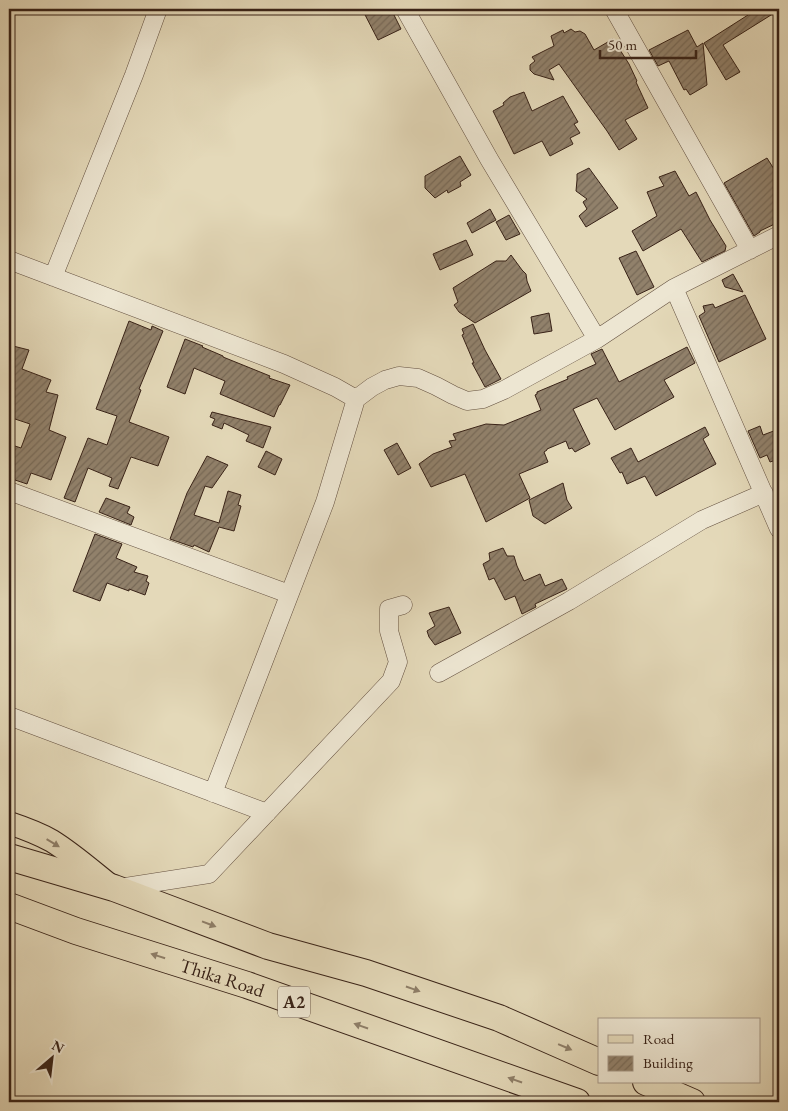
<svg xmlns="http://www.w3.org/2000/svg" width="788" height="1111" font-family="'EB Garamond',serif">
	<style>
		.building { fill: url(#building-hatch); stroke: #382217 }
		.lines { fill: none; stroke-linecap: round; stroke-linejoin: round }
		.minor-casing { stroke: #635040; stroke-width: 19 }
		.major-casing { stroke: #382217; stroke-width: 24 }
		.highway-casing { stroke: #382217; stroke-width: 28 }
		.minor { stroke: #ede6d2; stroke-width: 18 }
		.major { stroke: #e4d9b9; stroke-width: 22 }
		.highway { stroke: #e4d9b9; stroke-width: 26 }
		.oneway { fill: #8e7e68 }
		.labels { text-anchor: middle; stroke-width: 5; stroke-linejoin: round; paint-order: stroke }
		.shield { fill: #ede6d2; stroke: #6e5d4f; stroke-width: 1 }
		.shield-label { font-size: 18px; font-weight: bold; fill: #382217 }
		.street-label { font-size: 19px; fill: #382217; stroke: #ede6d2 }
	</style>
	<defs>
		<pattern id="building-hatch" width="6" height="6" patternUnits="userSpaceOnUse" patternTransform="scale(1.25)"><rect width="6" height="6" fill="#91816b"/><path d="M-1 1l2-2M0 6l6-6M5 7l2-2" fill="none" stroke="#776957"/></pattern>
	</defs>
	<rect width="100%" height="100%" fill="#e4d9b9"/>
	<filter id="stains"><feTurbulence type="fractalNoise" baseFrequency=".004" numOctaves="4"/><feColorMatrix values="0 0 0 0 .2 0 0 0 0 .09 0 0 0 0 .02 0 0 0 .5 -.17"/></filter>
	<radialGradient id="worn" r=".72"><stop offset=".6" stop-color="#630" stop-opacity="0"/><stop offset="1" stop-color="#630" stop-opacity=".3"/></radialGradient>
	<path class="building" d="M362,9H391L401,29L378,40Z
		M744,9H779V10L723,45L740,72L726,80L704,43L748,15Z
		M571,29L575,32L580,31L585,34L594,50L613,39L629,64L637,81L636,82L648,108L625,120L637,139L619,150L607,131L559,64L549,70L554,80L534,74L530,70V65L535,61L532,57L554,46L551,36L563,30L564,33Z
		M688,30L697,47L703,43L707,85L690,95L686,89L684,90L669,61L658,66L649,50Z
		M524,92L532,111L563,96L578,122L574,124L580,133L570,138L573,144L550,156L542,141L514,154L493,111L504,105L503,103L510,97Z
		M460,156L471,175L460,182L461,186L448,193L447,190L435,198L425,188V176Z
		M767,158L779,177V222L760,231V232L754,236L724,183Z
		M589,168L618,208L586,227L579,216L587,209L583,202L587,199L576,191L577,180V174Z
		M675,171L689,196L696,192L710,220L726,246L725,251L702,262L681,229L643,251L632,231L657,216L647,192L664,186L659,177Z
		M490,209L496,220L472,233L467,223Z
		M509,215L520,234L506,240L496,222Z
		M466,240L473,255L440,270L433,254Z
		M636,251L654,287L637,295L619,258Z
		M511,255L522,270L526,274L527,281L531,291L475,323L459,312L454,305L458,302L453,288L496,261H506Z
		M733,274L743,292L725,287L722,280Z
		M745,295L766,339L719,362L699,316L705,312L703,306L713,304L715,308Z
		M549,313L552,331L534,334L531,317Z
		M129,321L151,330L152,326L163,331L139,389L141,390L129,422L169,437L158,466L131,457L118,489L109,486L112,478L88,468L75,502L64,498L88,438L107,445L117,416L96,409Z
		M473,324L485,350L501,379L485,387L472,363H474L462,335L464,334L462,329Z
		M185,339L203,346L202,347L223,356V357L270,376L269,378L290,385L280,405H279L274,417L220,394L225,381L194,368L185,394L167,387Z
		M9,345L29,350L22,369L51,380L46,392L58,395L49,430L66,437L51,480L31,473L27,484L9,478V444L21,448L30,424L9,417Z
		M687,347L695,363L664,380L674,397L615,430L597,398L573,409L590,444L575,452L572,448L569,449L566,441L547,449V450L544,452L548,462L519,474L530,498L486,522L465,474L431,487L419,464L433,454L452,447L449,441L456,440L453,434L486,424L504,425L541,410L535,395L537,394V392L568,379L567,377L596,364L591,354L602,349L619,382Z
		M212,412L271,427L263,448L246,441L249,435L224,423L222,429L212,425L215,419L210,417Z
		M760,426L763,435L779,429V459L770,462L767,455L760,458L748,431Z
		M705,427L709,435L703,439L716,464L656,496L645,476L627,484L622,472L620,473L611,458L631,448L638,462Z
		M397,443L411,468L398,475L384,450Z
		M266,451L282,459L275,475L258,467Z
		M207,456L228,465L212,488L205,486L194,515L219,523L228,491L241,495L238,505L241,506L234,531L219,527L209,552L194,545L193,547L170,539L187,493Z
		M563,483L567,500L572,508L545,524L533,516L529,500Z
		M106,498L130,507L127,513L134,517L131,525L99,512Z
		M95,534L122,544L116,558L137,567L134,572L148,576L146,581L149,583L145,595L129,589V591L107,583L100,601L73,591Z
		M503,548L507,556H514L517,566L524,581L540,574L545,586L562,579L567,589L535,604L536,607L522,614L515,596L505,600L494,578L489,580L483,564L490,560L489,553Z
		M449,607L461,633L435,645L429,637L427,631L435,626L429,613Z"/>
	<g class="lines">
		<g class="minor-casing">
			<path id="minor" d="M405,9L489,159L597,339
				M614,9L750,250
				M9,260L284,364L335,387L356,399
				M53,277L134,75L158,9
				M674,288L779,529
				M9,491L289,594
				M439,673L569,601L702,520L764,493
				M9,716L267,813
				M213,793L325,502L356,399L372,387L385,380L399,376L418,378L436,386L453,395L467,401L483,399L504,390L597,339L674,288L779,235
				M119,888L209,874L391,681L398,662L389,631V609L403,605"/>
		</g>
		<g class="major-casing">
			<path id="major" d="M9,823C24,828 38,833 52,841C73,854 92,871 111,886"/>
		</g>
		<g class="highway-casing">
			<g id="highway">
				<path d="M9,857L114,888L268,946L366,973L499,1018L599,1062"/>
				<path id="s1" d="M9,906L76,931L247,985L577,1102"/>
				<path d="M646,1082L692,1102"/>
			</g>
		</g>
		<use href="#minor" class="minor"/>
		<use href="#major" class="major"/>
		<use href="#highway" class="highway"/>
	</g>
	<defs><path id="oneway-solid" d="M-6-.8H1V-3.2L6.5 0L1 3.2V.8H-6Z" transform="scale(1.25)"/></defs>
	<g class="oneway">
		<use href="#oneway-solid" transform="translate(53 843) rotate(31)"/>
		<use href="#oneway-solid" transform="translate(209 924) rotate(21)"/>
		<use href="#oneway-solid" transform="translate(158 956) rotate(-162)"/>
		<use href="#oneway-solid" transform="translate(413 989) rotate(19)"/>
		<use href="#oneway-solid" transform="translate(361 1026) rotate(-161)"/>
		<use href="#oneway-solid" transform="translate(565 1047) rotate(23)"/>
		<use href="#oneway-solid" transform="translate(515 1080) rotate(-161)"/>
	</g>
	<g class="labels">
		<rect class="shield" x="278" y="986.5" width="32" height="31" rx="4"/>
		<g class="shield-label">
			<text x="294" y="1008">A2</text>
		</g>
		<g class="street-label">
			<text dy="7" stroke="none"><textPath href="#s1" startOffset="225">Thika Road</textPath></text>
		</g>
	</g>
	<rect width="788" height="1111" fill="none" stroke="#e4d9b9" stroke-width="30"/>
	<rect x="10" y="10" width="768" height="1091" fill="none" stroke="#382217" stroke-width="2.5"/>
	<rect x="15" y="15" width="758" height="1081" fill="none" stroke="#382217"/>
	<rect x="598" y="1018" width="162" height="65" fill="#ede6d2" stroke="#a59887"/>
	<rect x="608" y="1035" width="25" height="8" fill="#e4d9b9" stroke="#a59887"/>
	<text x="643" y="1044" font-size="15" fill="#382217">Road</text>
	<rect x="608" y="1056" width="25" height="15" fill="url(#building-hatch)" stroke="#a59887"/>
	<text x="643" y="1068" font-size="15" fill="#382217">Building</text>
	<g transform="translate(52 1058) rotate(28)" stroke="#ede6d2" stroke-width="4" paint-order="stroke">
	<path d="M0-4L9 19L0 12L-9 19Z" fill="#382217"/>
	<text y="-8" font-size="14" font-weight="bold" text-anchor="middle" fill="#382217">N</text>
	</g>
	<path d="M600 50v8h96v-8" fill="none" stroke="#382217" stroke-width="2.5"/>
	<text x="608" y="50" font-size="15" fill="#382217" stroke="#ede6d2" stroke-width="4" paint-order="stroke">50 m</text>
	<rect width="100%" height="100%" filter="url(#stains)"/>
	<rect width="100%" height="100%" fill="url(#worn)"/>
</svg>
